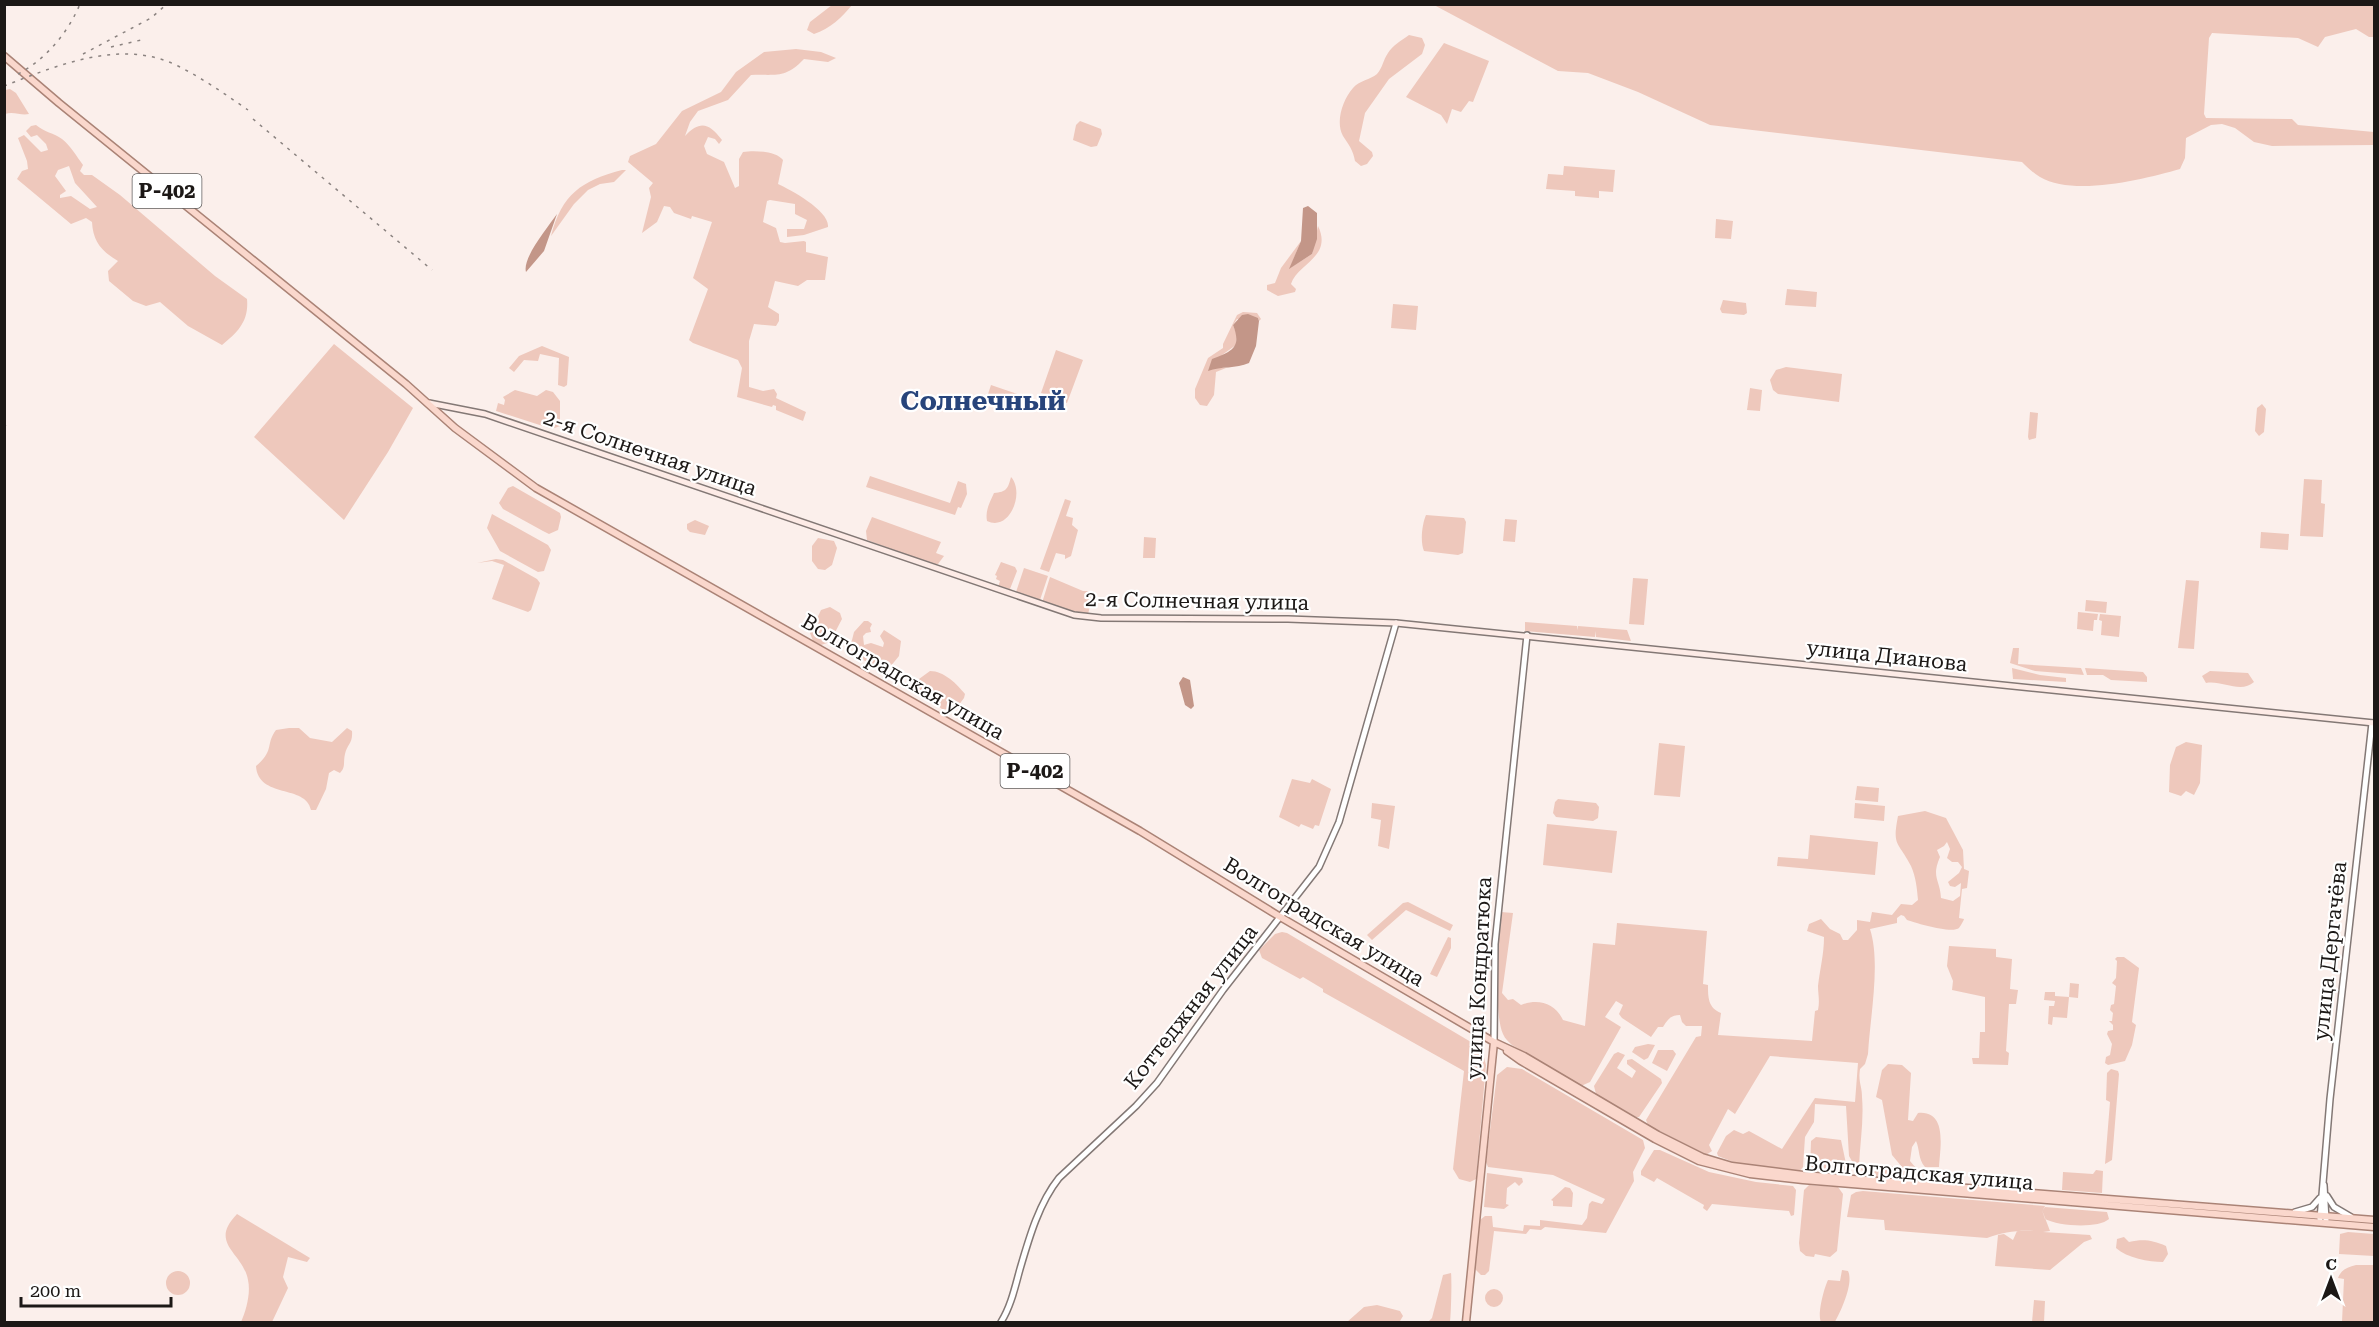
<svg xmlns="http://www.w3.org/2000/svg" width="2379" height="1327" font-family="'Roboto Serif',serif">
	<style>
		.green { fill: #eec8bc; fill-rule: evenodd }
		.water { fill: #c39688 }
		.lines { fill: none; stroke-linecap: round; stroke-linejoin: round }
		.tertiary-casing { stroke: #837875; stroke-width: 8 }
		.secondary-casing { stroke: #837875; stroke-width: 8 }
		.primary-casing { stroke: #aa8376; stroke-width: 9 }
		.tertiary { stroke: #fff; stroke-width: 5 }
		.secondary { stroke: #fdebe6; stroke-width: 5 }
		.primary { stroke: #fad7cc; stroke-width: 6 }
		.rail { stroke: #8b8380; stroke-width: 1.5; stroke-dasharray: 3 6; stroke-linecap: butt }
		.labels { text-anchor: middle; stroke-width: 4.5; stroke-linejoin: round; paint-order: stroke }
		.shield { fill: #fff; stroke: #605d5c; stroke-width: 1.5 }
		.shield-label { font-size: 20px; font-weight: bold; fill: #1c1816 }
		.street-label { font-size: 21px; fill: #1c1816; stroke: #fff }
		.district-label { font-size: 27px; font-weight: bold; fill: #27447b; stroke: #fff }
	</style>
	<rect width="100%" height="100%" fill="#fbefeb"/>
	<path class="green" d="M832,5H852C842,17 830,29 814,34L807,30L810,22Z
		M1434,5H2374V37H2369L2356,29L2325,37L2318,47L2298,38L2212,33L2209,38L2204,114L2206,118L2292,119L2298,125L2374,132V145L2272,146L2254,142L2235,128L2222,124L2211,125L2186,138L2185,158L2180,169C2145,179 2074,197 2040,177C2033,173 2027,167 2022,162L1710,125L1638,92L1588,73L1558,71Z
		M1409,35L1422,38L1425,45L1422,54L1389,79L1365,113L1359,141L1372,152L1373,156L1367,164L1361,166L1355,161C1353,150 1349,145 1343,136C1335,122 1343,99 1353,88C1360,80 1370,80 1377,74C1383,67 1383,60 1388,53C1392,46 1402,40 1409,35Z
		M1444,43L1489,61L1473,102L1469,101L1461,112L1452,109L1447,124L1441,115L1406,97Z
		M796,49L821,52L836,58L828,62L804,59C785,79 776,74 751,75L728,100L698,111L690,122L685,136C700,120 709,123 722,140L719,144L715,139L708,137L704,146L707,154L724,162L735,188L739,186V159L743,152C754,150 776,151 783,160L778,184C791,190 830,211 828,227L804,235L787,237V229H804L807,220L795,214V204L770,200L767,201L763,222L776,228L780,242L785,243L804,241L806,242V252L828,257L825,280H807L798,286L775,281L768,307L779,314V321L776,326L754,324L749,341V387L763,391L774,389L777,394L776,398L806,412L803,421L776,410V406L773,405L772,407L737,397L742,368L738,360L693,343L689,340L708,289L693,278L712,222L692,216L691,219L674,213L670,207L664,206L657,222L642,233L651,197L649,188L653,183L628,162L630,156L656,144L682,111L721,92L736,72L764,52Z
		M10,89L16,93L29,114C21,116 14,111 5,114V90Z
		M1080,121L1101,129L1102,134L1097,146L1091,147L1073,140L1076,125Z
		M36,125C44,132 54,133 62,139C70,145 77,157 83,165L80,171L84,175H92L120,195L215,276L247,299C249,321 238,332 222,345L188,326L160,302L146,306L133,301L109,281L108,271L118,261C101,251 93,241 92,222L86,218L71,224L17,179L22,171L28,169L27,161L18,138L24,135L41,152L48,150L46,144L37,135L31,137L26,131L31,126ZM69,166L75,183L97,207L90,209L71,196L60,198V195L66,191L55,176L58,170Z
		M1564,166L1615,170L1613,192L1599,191V198L1575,196V191L1546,189L1548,174L1563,175Z
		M622,170H626L614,182L600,184L588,190L574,204L551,236C562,194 581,181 622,170Z
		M1716,219L1733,221L1731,239L1715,238Z
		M1318,226C1333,257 1297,264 1291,284L1296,289L1295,292L1278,296L1267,290V285L1275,283L1281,268L1301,241L1290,268L1312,254Z
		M1787,289L1817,292L1816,307L1785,305Z
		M1723,300L1746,303L1747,313L1744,315L1722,313L1720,309Z
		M1393,304L1418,306L1416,330L1391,328Z
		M1243,312L1257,313L1261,319L1259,321L1258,318L1237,319L1233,325L1237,335L1236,345L1222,355L1216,368H1226L1216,372L1214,395L1207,406L1200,405L1195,398V389L1208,358L1223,348V344L1237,315Z
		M334,344L413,408L388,452L344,520L254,437Z
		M542,346L569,357L567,385L564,387L558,385L559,358L540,354L538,361L524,360L514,372L509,368L519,356Z
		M1056,350L1083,360L1067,403L1041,393Z
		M1786,367L1842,374L1839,402L1778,394L1773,390L1770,380L1776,370Z
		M991,385L1020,395L1015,410L986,400Z
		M1750,388L1762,390L1760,411L1747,410Z
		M515,390L537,396L546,390L553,392L560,401V426L552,429L496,411L498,403L504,405L505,400L503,397Z
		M2262,404L2266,409L2264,432L2259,436L2255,431L2257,408Z
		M2030,412L2038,413L2036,438L2029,440L2028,437Z
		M870,476L950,503L958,481L966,484L967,494L961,508L958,507L955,515L866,487Z
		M1011,477C1025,492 1010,532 987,521C985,510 990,502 994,493C1007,492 1008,488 1011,477Z
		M2304,479L2322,480L2321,503L2325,504L2323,537L2300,536Z
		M513,486L560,513L561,517L558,530L549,534L543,531L503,509L499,503L508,488Z
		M1065,499L1071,501L1066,516L1073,518L1072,525L1078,530L1071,556L1065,559V555L1056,553L1049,572L1040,569Z
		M492,514L548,545L551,550L544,571L538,572L500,551L487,528Z
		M1426,515L1464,518L1466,522L1463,553L1458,555L1424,551C1420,542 1422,524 1426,515Z
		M872,517L941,542L936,553L944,556L938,564H932L867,540L866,531Z
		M1505,519L1517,520L1515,542L1503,541Z
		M695,520L709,526L705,535L690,532L687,529V524Z
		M2261,532L2289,534L2288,550L2260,548Z
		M1144,537L1156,538L1155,558H1143Z
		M818,538L834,541L837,548L832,565L825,570L818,569L812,561V546Z
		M496,559L503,560L537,579L540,583L531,610L528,612L492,599L504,565L492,561L477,563Z
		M1001,562L1015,567L1017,571L1010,589L998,587L1000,581L996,579L997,576L995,575Z
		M1024,568L1048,576L1040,600L1016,592Z
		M1050,577L1083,591H1094L1088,614L1064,610L1042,603Z
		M1633,578L1648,579L1644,625L1629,624Z
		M2186,580L2199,581L2194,649L2178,648Z
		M2086,600L2107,602L2106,613L2085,611Z
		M830,607L840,613L842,619L830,642L821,645L813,641L810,633L821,610Z
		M2078,612L2098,614L2097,620H2094L2093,631L2077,629Z
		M2100,614L2121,616L2119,637L2101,635L2102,621L2099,620Z
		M864,621H868L872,624L870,628L871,632L866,633L863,636L864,645L871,643L883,647L884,643L880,636L884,630L901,641L899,656L890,667L877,668L870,663L863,660L851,644L854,632Z
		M1525,622L1577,626L1578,630V626L1627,630L1631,641L1596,637V631L1595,637L1525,631Z
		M2013,648H2019L2018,664L2081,668L2084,675L2035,671L2010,663Z
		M2012,668L2040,675L2066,678V682L2013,679Z
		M2085,668L2143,672L2147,677V682L2111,680L2103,675H2087Z
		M930,671C944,671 957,684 965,694L964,698L955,710L942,709L919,690V679Z
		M2210,671L2248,673L2254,682C2241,694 2222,680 2206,683L2202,676Z
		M289,728H299L310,738L332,742L347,728L352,731C353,744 347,744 345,754C343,762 346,767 340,773L334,770L329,773L326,789L316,810H311C306,784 258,799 256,766C275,750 265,745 276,730Z
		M2186,742L2202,745L2200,783L2194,795L2186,791L2181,796L2169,792L2170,765L2176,747Z
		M1659,743L1685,746L1680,797L1654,795Z
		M1292,779L1310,783L1312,779L1331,789L1319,826L1315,825L1313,829L1301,824L1299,827L1279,817Z
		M1857,786L1879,788L1878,802L1855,800Z
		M1558,799L1596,803L1599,807L1598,818L1593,821L1556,817L1553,813L1555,802Z
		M1372,803L1395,806L1389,849L1378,846L1381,820L1371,818Z
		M1855,803L1885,806L1884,821L1854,818Z
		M1925,811L1946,818L1963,850L1964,869L1969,871L1967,888L1962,889L1959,918L1964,919C1964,920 1960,927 1959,928C1952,934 1916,923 1907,920L1904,916L1901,915L1897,918V923L1870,929C1881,963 1870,1017 1868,1054L1865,1064L1860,1069C1858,1082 1862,1086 1862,1097C1864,1120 1860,1143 1859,1166L1856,1168L1849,1156L1846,1106L1815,1104L1814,1122L1805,1137L1803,1167L1798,1173L1736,1163L1718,1156L1717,1153L1726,1136L1734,1130L1743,1134L1749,1131L1782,1149L1815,1098L1855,1102L1858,1063L1770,1056L1735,1114L1728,1109L1709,1145L1712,1151L1706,1155L1648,1125L1646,1120L1696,1037L1701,1036L1702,1026H1686L1682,1022L1680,1015C1671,1015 1668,1019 1663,1027H1658L1651,1037L1622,1018L1619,1014L1623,1005L1616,1001L1605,1017L1621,1027L1590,1082L1581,1086L1512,1045C1509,1042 1505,1039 1503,1034C1493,1012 1499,938 1501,912L1513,913L1502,993L1508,1000L1513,999L1521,1005C1538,998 1555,1003 1563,1020L1585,1026L1593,943L1615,945L1617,923L1707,931L1703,984L1708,985C1708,997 1708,1008 1721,1013L1718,1035L1812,1041L1815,1011L1818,1010C1820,1001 1818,994 1818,986C1820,969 1824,954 1824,937L1807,931L1809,924L1821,919L1830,929L1840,934L1843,940H1848L1857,930V920L1870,922L1872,912L1892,915L1901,904L1912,905L1918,900C1917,889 1916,877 1911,866C1898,841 1892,847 1898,816ZM1947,842L1950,849L1947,858L1952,862H1958L1962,867L1959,873L1948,882L1950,886L1955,887L1961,883L1960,896L1953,901L1941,898C1940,879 1931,878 1940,857L1937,850L1944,846Z
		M1547,824L1617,831L1612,873L1543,865Z
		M1810,835L1878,842L1875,875L1777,866L1778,857L1808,859Z
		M1408,902L1453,925L1450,931L1406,910L1372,940L1367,935L1403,903Z
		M1282,932L1287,933L1476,1045L1483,1054L1486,1065L1476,1179L1470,1182L1459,1179L1453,1169L1464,1071L1323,992V989L1303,977L1300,979L1262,958L1259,950L1275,934Z
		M1448,937L1451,938V948L1437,977L1430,974Z
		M1949,946L1996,949V957L2012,959L2010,989L2018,990L2016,1004H2009L2006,1051L2009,1053L2008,1065L1973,1064L1972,1058H1979L1980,1032H1985V997L1952,990L1953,981L1947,966Z
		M2117,957H2124L2139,968L2132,1022L2136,1025L2132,1045L2125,1061L2108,1065L2105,1063L2106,1057L2110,1055L2112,1044L2107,1034L2108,1031L2113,1030V1025L2109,1021H2112L2113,1013L2110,1010L2111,1005L2114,1004L2116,986L2112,983L2116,978L2117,961L2115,959Z
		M1387,958C1396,958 1406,964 1411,972L1410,980L1404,981L1382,968V961Z
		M2070,983L2079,984L2078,998L2069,997L2067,1018L2053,1017L2052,1025L2048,1024L2049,1006H2054L2055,1001L2044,1000L2045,992H2055V996L2069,997Z
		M1648,1044L1655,1045L1648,1058L1644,1060L1632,1052L1635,1047Z
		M1658,1050H1673L1676,1054L1667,1071L1652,1063Z
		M1618,1052L1625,1055L1617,1068L1632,1078L1636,1071L1627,1064V1060L1632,1059L1661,1079L1662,1083L1639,1117H1636L1596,1094L1594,1086L1614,1054Z
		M1888,1064L1902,1065L1911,1073L1908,1120L1913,1121L1918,1113C1948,1110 1940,1149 1939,1167H1925C1918,1159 1920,1150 1916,1141L1912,1147L1910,1161L1921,1174V1177L1893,1178L1864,1174L1861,1169L1866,1165L1902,1167L1892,1155L1882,1100L1876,1097L1882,1070Z
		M1507,1067L1522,1069L1643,1140L1645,1148L1633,1172L1634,1181L1606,1233L1545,1227L1541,1230L1530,1229L1526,1234L1494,1231L1489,1271L1485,1275H1481L1475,1269L1480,1220L1485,1216H1492L1493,1227L1523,1231L1524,1225L1540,1226V1220L1582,1225L1587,1218L1589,1204L1592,1201L1602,1204L1605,1199L1553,1175L1488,1167L1486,1162L1497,1075Z
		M2111,1069L2118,1071L2119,1074L2112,1160L2105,1164L2110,1102L2106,1100L2107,1073Z
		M1816,1137L1841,1140L1848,1173L1845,1174L1810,1169L1811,1141Z
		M1654,1150H1660L1709,1172L1756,1182L1793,1186L1796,1190L1794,1215L1791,1216L1789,1211L1712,1204L1707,1211L1703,1208L1704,1205L1657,1178L1654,1182L1641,1175V1171Z
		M2096,1170L2103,1171L2102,1193L2062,1190L2063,1172L2093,1174Z
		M1487,1173L1522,1178L1523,1182L1519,1186L1515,1182L1507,1188L1506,1204L1509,1205L1504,1209L1484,1207Z
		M1809,1185L1838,1187L1843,1194L1837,1251L1830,1257L1815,1254L1814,1257L1806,1256L1800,1251L1799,1243L1804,1190Z
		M1565,1187L1570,1188L1573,1193L1572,1207L1553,1206V1201L1551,1200Z
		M1863,1191L2045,1206L2043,1210L2045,1207L2107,1212L2109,1219C2098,1229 2058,1226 2045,1219L2042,1210L2050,1231L2043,1232L2090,1235L2092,1239L2084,1242L2050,1270L1995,1266L1998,1235L2004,1234L2013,1240L2017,1231H2034C2018,1230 2003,1232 1987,1238L1885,1230L1884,1220L1847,1217L1851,1195L1856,1192Z
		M237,1214L310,1258L307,1262L288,1257L283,1277L288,1288L272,1322H241C246,1311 251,1293 248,1280C243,1252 208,1244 237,1214Z
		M2348,1232L2374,1234V1256L2339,1254L2340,1234Z
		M2124,1237L2129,1242C2143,1239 2152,1240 2166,1246L2168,1254L2163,1262C2149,1262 2127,1258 2116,1248L2117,1239Z
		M2356,1265H2374V1322H2342L2344,1279L2338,1278C2341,1270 2347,1267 2356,1265Z
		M1842,1270L1848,1271C1854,1283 1841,1311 1835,1322H1821C1817,1315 1824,1288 1828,1280L1840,1281Z
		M166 1283a12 12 0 1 1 24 0a12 12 0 1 1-24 0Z
		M1451,1273C1452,1278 1451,1317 1450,1322H1428L1432,1318L1443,1275Z
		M1485 1298a9 9 0 1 1 18 0a9 9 0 1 1-18 0Z
		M2034,1300L2045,1301L2044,1322H2032Z
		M1377,1305L1400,1311L1403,1316L1400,1321L1347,1322L1364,1307Z"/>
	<path class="water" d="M1308,206L1317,213V239L1312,254L1289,269L1301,241L1303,208Z
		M557,214L544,251L526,272C522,258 548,227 557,214Z
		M1248,314L1258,318L1259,321L1256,346L1249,363C1236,369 1221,366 1208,371L1212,359C1232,351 1242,348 1233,325L1242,315Z
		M1183,677L1190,680L1194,706L1191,709L1185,705L1179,683Z"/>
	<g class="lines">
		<g class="tertiary-casing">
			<path id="tertiary" d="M1494,1042L1495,944L1527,635
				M2324,1185L2326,1220
				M2327,1196L2334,1207L2351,1217
				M2295,1212L2312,1207L2320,1198
				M2320,1219L2330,1099L2372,723
				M1001,1322C1011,1306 1015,1287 1020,1269C1029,1238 1039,1203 1059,1178L1136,1106L1157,1083L1223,990L1319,867L1339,822L1396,623"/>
		</g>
		<g class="secondary-casing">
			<path id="secondary" d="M429,403L485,414L1074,615L1101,618L1288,619L1396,623L2374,723"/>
		</g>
		<g class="primary-casing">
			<path id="primary" d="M4,56L59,103L406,384L455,428L536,488L1140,831L1282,918L1494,1042L1524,1056L1658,1135L1702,1157L1732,1166L1803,1175L2374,1220
				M1507,1051L1521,1061L1655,1139L1699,1161L1750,1174L1803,1180L2374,1227
				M1466,1322L1494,1042"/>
		</g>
		<use href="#tertiary" class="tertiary"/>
		<use href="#secondary" class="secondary"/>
		<use href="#primary" class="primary"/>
		<path class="rail" d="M111,47L141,40
			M83,54L151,18L167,4
			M18,74C45,60 68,33 80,4
			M4,86C58,65 122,38 178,66C202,78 225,94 248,110
			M253,119L432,270
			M4,426L6,425"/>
	</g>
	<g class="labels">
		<g class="shield">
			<rect x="132.5" y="174" width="69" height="34" rx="4.5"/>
			<rect x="1000.5" y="754" width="69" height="34" rx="4.5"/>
		</g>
		<g class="shield-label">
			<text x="167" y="198">Р-402</text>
			<text x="1035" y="778">Р-402</text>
		</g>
		<g class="street-label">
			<text transform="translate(650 453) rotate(19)" y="7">2-я Солнечная улица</text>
			<text transform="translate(1197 601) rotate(1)" y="7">2-я Солнечная улица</text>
			<text transform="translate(1887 656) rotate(6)" y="7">улица Дианова</text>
			<text transform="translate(903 677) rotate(30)" y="7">Волгоградская улица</text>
			<text transform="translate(1324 922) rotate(31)" y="7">Волгоградская улица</text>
			<text transform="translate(2330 951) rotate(-84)" y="7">улица Дергачёва</text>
			<text transform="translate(1479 978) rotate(-87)" y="7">улица Кондратюка</text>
			<text transform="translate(1191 1007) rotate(-52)" y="7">Коттеджная улица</text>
			<text transform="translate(1919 1173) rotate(5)" y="7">Волгоградская улица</text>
		</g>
		<g class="district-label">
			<text x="983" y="410">Солнечный</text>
		</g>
	</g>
	<rect width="2379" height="1327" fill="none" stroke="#1c1816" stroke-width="12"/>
	<g transform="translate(2331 1279)" stroke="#ffffff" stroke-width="4.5" paint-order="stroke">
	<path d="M0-4.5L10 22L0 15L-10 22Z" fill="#1c1816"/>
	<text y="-9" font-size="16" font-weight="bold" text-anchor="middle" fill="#1c1816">С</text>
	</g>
	<path d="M21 1297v9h150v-9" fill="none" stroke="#1c1816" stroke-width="3"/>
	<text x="30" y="1297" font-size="18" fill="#1c1816" stroke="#ffffff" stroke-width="4.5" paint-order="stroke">200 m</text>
</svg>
